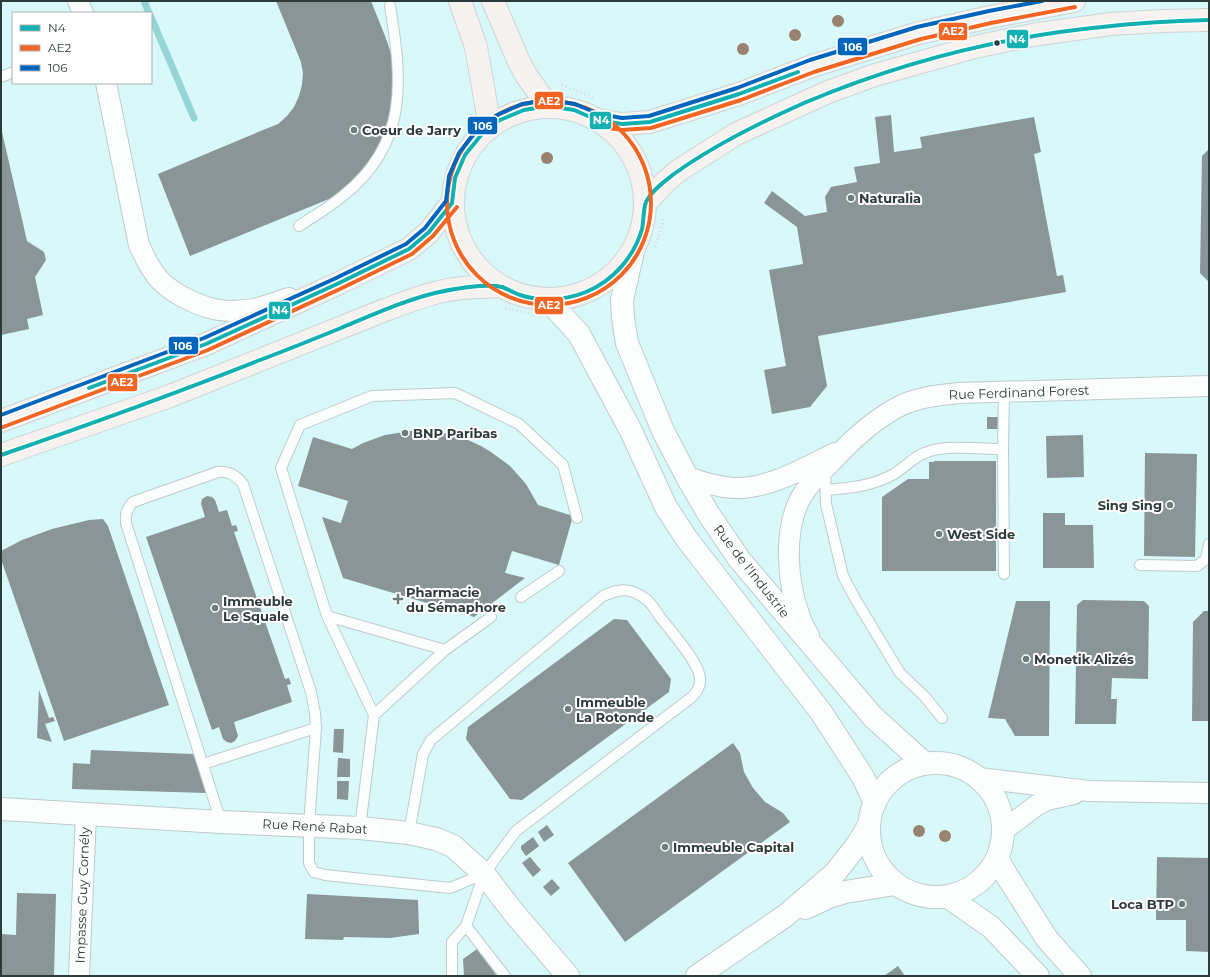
<svg xmlns="http://www.w3.org/2000/svg" width="1210" height="977" font-family="Montserrat,sans-serif">
	<style>
		.built { fill: #d9f8f9; fill-rule: evenodd }
		.lines { fill: none; stroke-linecap: round; stroke-linejoin: round }
		.stream { stroke: #97d4d5; stroke-width: 7 }
		.building { fill: #899596 }
		.lane-casing { stroke: #becbcb; stroke-width: 12 }
		.street-casing { stroke: #becbcb; stroke-width: 22 }
		.secondary-casing { stroke: #becbcb; stroke-width: 24 }
		.primary-casing { stroke: #cdd4d5; stroke-width: 24 }
		.path { stroke: #d3d8d8; stroke-width: 2.5; stroke-dasharray: 1 3; stroke-linecap: butt }
		.lane { stroke: #fcfefe; stroke-width: 10 }
		.street { stroke: #fcfefe; stroke-width: 20 }
		.secondary { stroke: #fcfefe; stroke-width: 22 }
		.primary { stroke: #f5f2f0; stroke-width: 22 }
		.bus-1-casing { stroke: #fff; stroke-width: 7 }
		.bus-2-casing { stroke: #fff; stroke-width: 7 }
		.bus-3-casing { stroke: #fff; stroke-width: 7 }
		.bus-1 { stroke: #12b0b0; stroke-width: 4 }
		.bus-2 { stroke: #f26522; stroke-width: 4 }
		.bus-3 { stroke: #0065bd; stroke-width: 4 }
		.tree { fill: #988270 }
		.bus-dot { fill: #2c3a3a; stroke: #fff; stroke-width: 1.5 }
		.poi-dot { fill: #6e7c7c; stroke: #fff; stroke-width: 1.5 }
		.labels { text-anchor: middle; stroke-width: 4; stroke-linejoin: round; paint-order: stroke }
		.poi-label { font-size: 13px; font-weight: bold; fill: #2c3a3a; stroke: #fff; text-anchor: start }
		.street-label { font-size: 13px; fill: #2c3a3a; stroke: #fff }
		.line-badge { stroke: #fff; stroke-width: 1.5 }
		.badge-label { font-size: 11px; text-anchor: middle; font-weight: bold; fill: #fff }
	</style>
	<rect width="100%" height="100%" fill="#e8f7f8"/>
	<path class="built" d="M1,1H1209V976H1ZM13,13H151V83H13Z"/>
	<g class="lines">
		<path class="stream" d="M144,1L149,13
			M151,17L194,118"/>
	</g>
	<path class="building" d="M276,1H371L385,36L393,59L395,87L392,114L384,139L370,163L351,183L329,199L190,256L158,174L268,128L278,124L287,116L294,107L299,96L302,85L303,73L301,62Z
		M891,115L894,152L922,148L920,137L1034,117L1041,152L1034,154L1057,276L1063,275L1066,292L818,336L827,386L810,407L772,414L764,370L786,366L769,270L803,264L797,227L764,203L772,191L805,216L827,212L825,197L831,187L857,182L854,167L880,163L875,117Z
		M2,132L27,241L44,252L46,260L35,277L43,315L27,319L29,329L1,335V133Z
		M1209,149V282L1200,273L1202,156Z
		M987,417H999V429H987Z
		M410,431H422L446,433L468,440L481,446L491,452L510,466L526,484L538,505L573,516L559,565L512,551L505,573L525,578L474,617L343,578L322,517L341,523L348,501L298,486L313,437L352,449L363,443L385,435Z
		M1083,435L1084,477L1047,478L1046,436Z
		M1145,453L1197,454L1195,557L1144,556Z
		M934,461H996V571H882V497L908,479H929V462H934Z
		M207,496L212,497L215,500L219,512L227,510L232,526L236,525L238,531L234,532L285,679L289,678L291,684L287,685L292,702L234,722L238,736L235,741L231,743L227,742L223,739L219,727L212,730L146,537L205,517L201,504L202,499Z
		M1043,513H1065V525H1093L1094,568H1043Z
		M103,519L108,526L169,705L64,741L2,562L1,551L22,540L52,529L89,520Z
		M1083,600L1144,601L1149,606L1148,679L1112,678L1111,699H1117L1116,724H1075L1077,605Z
		M1016,601H1050L1049,736H1015L1005,719L988,718Z
		M1204,611H1209V721H1192L1193,622Z
		M614,619L627,620L671,679L669,692L522,800L510,799L466,739L468,727Z
		M39,690L49,718L53,717L55,721L45,724L52,742L37,738Z
		M334,729H344L343,753L333,752Z
		M733,743L740,753L744,772L753,788L765,802L783,813L790,822L625,942L568,863Z
		M91,750L193,754L207,793L72,789L73,763L90,764Z
		M338,758L350,759V777H337Z
		M337,781H349L348,800L337,799Z
		M547,825L554,835L544,842L538,832Z
		M533,837L539,846L526,856L521,849V846Z
		M530,857L541,870L533,877L522,863Z
		M1157,857L1209,858V952L1186,951V920H1156Z
		M552,879L560,888L551,896L543,887Z
		M17,893L56,894L54,976H1V934L16,935Z
		M307,894L418,900L419,934L390,938L344,937L343,940L305,939Z
		M477,949L497,976H464L463,959Z
		M898,966L905,976H884Z"/>
	<g class="lines">
		<g class="lane-casing">
			<path id="lane" d="M1,77L13,72
				M299,226C314,216 330,207 344,195C409,143 402,80 390,6
				M1003,449L1004,574
				M825,468L826,504L843,576L857,602L900,673L925,697L942,718
				M826,490C850,488 873,486 894,474C907,466 915,455 930,451C950,445 982,449 1003,449L1004,392
				M1140,565L1197,566L1206,559L1209,544
				M521,597L559,571
				M327,616L445,650
				M374,715L445,650L491,617
				M203,764L316,728
				M221,822L126,523C125,514 127,509 133,502L218,472C229,471 236,475 243,484L311,692L315,713L316,728L309,825V863L314,872L325,875L450,888L484,874
				M360,828L374,715L327,616L281,468L300,425L372,396L455,393L519,424L563,465L577,518
				M409,833L423,754L431,740L603,596C612,592 622,588 633,592C637,593 643,597 646,599C652,604 656,611 660,617C670,630 699,662 700,678C701,686 697,692 692,697L516,831L484,874L466,926L452,942V976
				M466,926L505,976"/>
		</g>
		<g class="street-casing">
			<path id="street" d="M78,1L83,13
				M106,83L139,245C146,260 155,279 169,288C179,296 198,305 210,308C223,312 241,311 254,309C266,306 277,302 289,298
				M687,477C702,482 717,487 734,488C769,489 804,468 835,453
				M809,636C805,629 801,622 799,614C787,581 784,533 799,501C808,483 825,469 838,455C856,436 877,418 900,406C918,397 940,395 959,393L1209,386
				M979,778L1089,791L1209,793
				M1004,830L1037,805L1047,800L1074,794
				M79,976L86,815"/>
		</g>
		<g class="secondary-casing">
			<path id="secondary" d="M633,251L622,300L623,318L627,343L663,431L687,477L708,513L739,559L873,717L925,764
				M548,300L579,334L631,431L666,507L686,538L821,712L863,777L875,803
				M869 830a67 67 0 1 1 134 0a67 67 0 1 1-134 0Z
				M1,809L221,822L360,828L409,833L436,839L453,846L484,874L514,913L568,976
				M998,860L1007,876L1047,939L1080,976
				M948,897L991,927L1038,976
				M805,908L829,897L845,892L895,884
				M697,976L785,916L835,873L857,845L868,827"/>
		</g>
		<g class="primary-casing">
			<path id="primary" d="M460,1L476,47L490,127
				M493,1L519,62L526,75L548,106
				M453 203a96 96 0 1 1 192 0a96 96 0 1 1-192 0Z
				M597,120L622,124L650,122L739,94L812,66L919,33L990,17L1074,1
				M646,203L666,181L681,169L736,134L828,92L875,75L975,47L1032,35L1111,24L1162,21L1209,20
				M1,421L206,344L337,284L409,249L429,232L452,203
				M1,455L170,396L385,310C410,301 436,290 463,288C475,287 488,287 500,286"/>
		</g>
		<path class="path" d="M562,85L594,98
			M446,182L457,149L467,132
			M655,247L664,218
			M505,308L529,313"/>
		<use href="#lane" class="lane"/>
		<use href="#street" class="street"/>
		<use href="#secondary" class="secondary"/>
		<use href="#primary" class="primary"/>
		<g class="bus-1-casing">
			<path id="bus-1" d="M89,388L206,344L337,284L409,249L429,232L452,203L455,178L465,155L482,134L500,120L524,110L548,106L574,110L597,120L622,124L650,122L739,94L798,72
				M1,455C88,425 174,394 260,360C287,350 314,339 341,328C372,315 403,301 435,293C452,289 486,283 502,287C508,289 514,293 520,295C541,302 566,300 586,292C613,281 634,257 642,229C644,220 643,210 646,202C651,191 665,181 674,174C714,145 759,123 804,103C899,63 999,37 1102,27C1137,23 1173,21 1209,20"/>
		</g>
		<g class="bus-2-casing">
			<path id="bus-2" d="M447 203a102 102 0 1 1 204 0a102 102 0 1 1-204 0Z
				M596,126L622,130L651,128L741,100L814,72L921,39L991,23L1075,7
				M3,427L208,350L340,289L412,254L433,236L457,207"/>
		</g>
		<g class="bus-3-casing">
			<path id="bus-3" d="M1,415L204,338L334,279L406,244L425,228L446,201L449,176L459,153L477,130L497,115L522,104L548,100L575,104L599,114L622,118L649,116L737,88L810,60L917,27L989,11L1042,1"/>
		</g>
		<use href="#bus-1" class="bus-1"/>
		<use href="#bus-2" class="bus-2"/>
		<use href="#bus-3" class="bus-3"/>
	</g>
	<g class="tree">
		<circle cx="838" cy="21" r="6"/>
		<circle cx="795" cy="35" r="6"/>
		<circle cx="743" cy="49" r="6"/>
		<circle cx="547" cy="158" r="6"/>
		<circle cx="919" cy="831" r="6"/>
		<circle cx="945" cy="836" r="6"/>
	</g>
	<circle class="bus-dot" cx="997" cy="43" r="3.5"/>
	<g class="poi-dot">
		<circle cx="354" cy="130" r="4"/>
		<circle cx="851" cy="198" r="4"/>
		<circle cx="405" cy="433" r="4"/>
		<circle cx="1170" cy="505" r="4"/>
		<circle cx="939" cy="534" r="4"/>
		<path d="M396 593h4v4h4v4h-4v4h-4v-4h-4v-4h4z"/>
		<circle cx="215" cy="608" r="4"/>
		<circle cx="1026" cy="659" r="4"/>
		<circle cx="568" cy="709" r="4"/>
		<circle cx="665" cy="847" r="4"/>
		<circle cx="1182" cy="904" r="4"/>
	</g>
	<g class="labels">
		<g class="poi-label">
			<text x="362" y="135">Coeur de Jarry</text>
			<text x="859" y="203">Naturalia</text>
			<text x="413" y="438">BNP Paribas</text>
			<text x="1162" y="510" text-anchor="end">Sing Sing</text>
			<text x="947" y="539">West Side</text>
			<text x="406" y="597">Pharmacie<tspan x="406" dy="15">du Sémaphore</tspan></text>
			<text x="223" y="606">Immeuble<tspan x="223" dy="15">Le Squale</tspan></text>
			<text x="1034" y="664">Monetik Alizés</text>
			<text x="576" y="707">Immeuble<tspan x="576" dy="15">La Rotonde</tspan></text>
			<text x="673" y="852">Immeuble Capital</text>
			<text x="1174" y="909" text-anchor="end">Loca BTP</text>
		</g>
		<g class="street-label">
			<text transform="translate(1019 392) rotate(-2)" y="5">Rue Ferdinand Forest</text>
			<text transform="translate(752 571) rotate(52)" y="5">Rue de l'Industrie</text>
			<text transform="translate(315 826) rotate(3)" y="5">Rue René Rabat</text>
			<text transform="translate(82 895) rotate(-88)" y="5">Impasse Guy Cornély</text>
		</g>
	</g>
	<g class="line-badge">
		<rect x="938" y="22" width="30" height="19" rx="4" fill="#f26522"/>
		<rect x="1006" y="29" width="23" height="20" rx="4" fill="#12b0b0"/>
		<rect x="837" y="37" width="31" height="19" rx="4" fill="#0065bd"/>
		<rect x="534" y="91" width="30" height="19" rx="4" fill="#f26522"/>
		<rect x="589" y="111" width="23" height="19" rx="4" fill="#12b0b0"/>
		<rect x="467" y="116" width="31" height="19" rx="4" fill="#0065bd"/>
		<rect x="534" y="296" width="30" height="19" rx="4" fill="#f26522"/>
		<rect x="268" y="301" width="23" height="19" rx="4" fill="#12b0b0"/>
		<rect x="168" y="336" width="31" height="19" rx="4" fill="#0065bd"/>
		<rect x="107" y="373" width="31" height="19" rx="4" fill="#f26522"/>
	</g>
	<g class="badge-label">
		<text x="953" y="35">AE2</text>
		<text x="1017" y="43">N4</text>
		<text x="853" y="51">106</text>
		<text x="549" y="105">AE2</text>
		<text x="601" y="124">N4</text>
		<text x="483" y="130">106</text>
		<text x="549" y="309">AE2</text>
		<text x="280" y="314">N4</text>
		<text x="183" y="350">106</text>
		<text x="122" y="386">AE2</text>
	</g>
	<rect width="1210" height="977" fill="none" stroke="#2c3a3a" stroke-width="4"/>
	<rect x="12" y="12" width="140" height="72" fill="#ffffff" stroke="#abb0b0"/>
	<rect x="20" y="25" width="20" height="6" fill="#12b0b0" stroke="#abb0b0"/>
	<text x="48" y="32" font-size="12" fill="#2c3a3a">N4</text>
	<rect x="20" y="45" width="20" height="6" fill="#f26522" stroke="#abb0b0"/>
	<text x="48" y="52" font-size="12" fill="#2c3a3a">AE2</text>
	<rect x="20" y="65" width="20" height="6" fill="#0065bd" stroke="#abb0b0"/>
	<text x="48" y="72" font-size="12" fill="#2c3a3a">106</text>
</svg>
